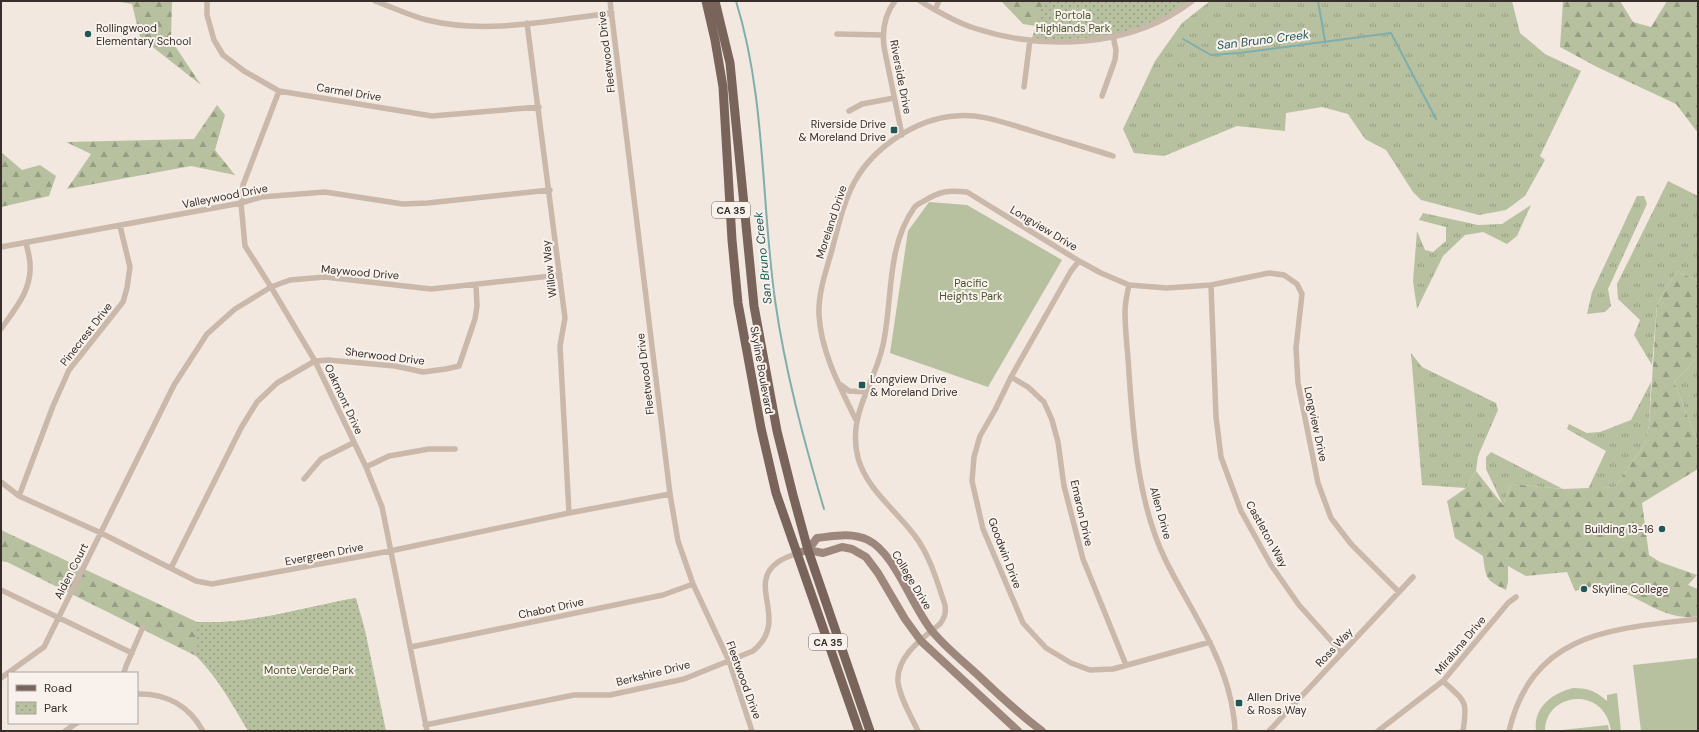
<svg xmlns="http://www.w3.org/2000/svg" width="1699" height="732" font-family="'DM Sans',sans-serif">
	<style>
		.grass { fill: url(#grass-tufts) }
		.forest { fill: url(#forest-firs) }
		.park { fill: url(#park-dots) }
		.garden { fill: #b7c1a0 }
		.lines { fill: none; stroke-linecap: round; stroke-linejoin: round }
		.stream { stroke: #7faead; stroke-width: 2 }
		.street { stroke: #cab8ab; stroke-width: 5.5 }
		.secondary { stroke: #9d877d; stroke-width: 8 }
		.primary { stroke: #79645c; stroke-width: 9 }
		.poi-dot { fill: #215758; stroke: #f9f2ec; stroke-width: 1.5 }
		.labels { text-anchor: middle; stroke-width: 4; stroke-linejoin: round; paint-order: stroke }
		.shield { fill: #f9f2ec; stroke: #726964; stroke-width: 1 }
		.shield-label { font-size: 10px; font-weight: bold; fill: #382e2a }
		.park-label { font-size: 11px; fill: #49552f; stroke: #f9f2ec }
		.poi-label { font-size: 11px; fill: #382e2a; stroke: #f9f2ec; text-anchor: start }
		.street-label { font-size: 11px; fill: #382e2a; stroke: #f9f2ec }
		.water-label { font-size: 12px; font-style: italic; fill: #215758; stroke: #f9f2ec }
	</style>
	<defs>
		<pattern id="grass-tufts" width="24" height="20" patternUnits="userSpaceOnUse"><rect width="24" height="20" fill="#b7c1a0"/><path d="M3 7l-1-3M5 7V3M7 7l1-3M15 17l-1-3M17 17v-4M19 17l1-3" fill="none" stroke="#969d83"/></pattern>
		<pattern id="forest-firs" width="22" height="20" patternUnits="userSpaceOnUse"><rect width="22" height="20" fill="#b7c1a0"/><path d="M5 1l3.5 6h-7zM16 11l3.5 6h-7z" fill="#969d83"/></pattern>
		<pattern id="park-dots" width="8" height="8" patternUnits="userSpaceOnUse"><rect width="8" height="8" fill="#b7c1a0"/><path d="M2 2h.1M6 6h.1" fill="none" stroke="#969d83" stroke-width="1.8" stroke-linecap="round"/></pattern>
	</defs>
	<rect width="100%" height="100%" fill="#f2e8df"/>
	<path class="grass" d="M1210,1H1512L1520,33L1545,54L1581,71L1540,156L1545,160L1525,196L1506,210L1479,215L1421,200L1413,192L1386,150L1365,139L1348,114L1322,107L1286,113L1285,131L1237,126L1164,156L1134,153L1123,129L1155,61L1182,23Z
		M1668,181L1698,196V281L1677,271L1657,304L1652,365L1634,335L1640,320L1618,299L1617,284Z
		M1637,196H1644L1647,204L1608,289L1611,306L1605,312L1587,314L1592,292Z
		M1531,205L1517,236L1507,244L1483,232L1465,235L1443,256L1417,309L1413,281L1417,231L1425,250L1433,252L1446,241V227L1419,220L1423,213L1478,225L1502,224Z
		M1411,353L1422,367L1496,403L1498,410L1478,456L1476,471L1466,488L1422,485Z
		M1698,357V443L1674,382Z
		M1651,382L1649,425L1645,444L1615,487L1588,489L1606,451L1567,429L1569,424L1587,433L1600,432L1631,420Z
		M1491,452L1563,489L1511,484L1503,505L1486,469V457Z"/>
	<path class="forest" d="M114,1H172L171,40L201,85L140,37L132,4Z
		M1001,1H1172L1060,30L1023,24Z
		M1563,1H1620L1633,22L1651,27L1667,1H1698V133L1676,104L1597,67L1560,47Z
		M217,105L225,115L215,150L235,175L191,166L67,189L91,154L66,142L194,139Z
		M1,152L22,170L40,165L56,176L49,196L1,207Z
		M1677,271L1698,281V357L1674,382L1698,443V469L1642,503L1649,555L1660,562L1697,575L1688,585L1698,589V616C1662,623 1637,591 1602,587C1594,585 1583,589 1575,591L1567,572L1526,576L1508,566V582L1506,590C1485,580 1486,578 1483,556L1455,538L1447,501L1466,488L1476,471L1503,505L1511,484L1563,489L1615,487L1645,444L1649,425L1657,304Z
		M1,530L197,622C251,625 304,607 356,598L258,659L196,656L7,562L1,561Z"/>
	<path class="park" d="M1044,1H1190L1191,5L1167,19L1112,37L1031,41Z
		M356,598L365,630L386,731H248C232,704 218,678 196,656L197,622C251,625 304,607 356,598Z"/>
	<path class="garden" d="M929,202L967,205L1062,260L988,387L890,353L908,231Z
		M1698,658V731H1641L1633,665Z
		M1573,688C1589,688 1595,691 1607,701V695L1617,693L1621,731H1611C1605,685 1545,692 1545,731H1536C1533,707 1553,693 1573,688Z
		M1608,725L1609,731H1553Z"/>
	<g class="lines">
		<path class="stream" d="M736,1C766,98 761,201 775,300C785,371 804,441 824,509
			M1318,1L1325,41
			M1183,39L1211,55L1239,53L1391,33L1436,119"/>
		<path class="street" d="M207,1V15L214,40L223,55L244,71L279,91L432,116L539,107
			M375,1C392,7 410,16 427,20C487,35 552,20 612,13
			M610,1L670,494L678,541L693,584L729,661L752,731
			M895,1C884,15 882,30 884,47L902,135
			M920,1C937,11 955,22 974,28C1044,51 1132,48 1192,1
			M935,10L939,1
			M527,23L565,318L560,346L569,513
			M837,34L883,35
			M1024,87L1030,40
			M279,91L243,185L241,203L245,246L271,287L315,361L366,467L382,507L427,731
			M1102,96L1115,60L1116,50L1113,36
			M849,111L862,104L894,98
			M1,247L241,203L261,197L325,192L403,204L428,203L550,190
			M1079,261L1071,271L1011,377L995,410L980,436L974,457L972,481L983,529L1023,623L1046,648L1071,663L1090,670L1113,669L1210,642
			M1129,285C1127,294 1125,303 1125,312C1125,332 1128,353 1129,373C1133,433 1138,503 1165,559C1188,606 1220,649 1231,701C1233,711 1235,721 1235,731
			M1211,285L1216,417L1221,457L1241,511L1271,565L1299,605L1342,653
			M1,329C15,309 32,290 30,264C30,257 27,249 26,242
			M1011,377L1028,387L1044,402L1052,420L1058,442L1064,486L1083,559L1126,665
			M841,385L849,391L866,392
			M856,420C840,387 821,352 819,315C818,293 826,271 832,250C838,227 843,203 855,181C874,147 916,119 955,116C980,113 1005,123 1029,130C1057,139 1085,147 1113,156
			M366,467L389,456L429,449H455
			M304,479L321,459L353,443
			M1,482L19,496L101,533L196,581L212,584L390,551L569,513L670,494
			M19,496L53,406L69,370L123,302L127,288L130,267L120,226
			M171,568L241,428L257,402L277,383L315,361L328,360L395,366L423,372L446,369L459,366L475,319L477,306L476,285
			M1,590L132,653
			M411,647L663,595L693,584
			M124,673L126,666L143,627
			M1,678L44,647L174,385L207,334L235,309L271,287L290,280L325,277L431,289L560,275
			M1443,681C1465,702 1468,699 1463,731
			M137,694C166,693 189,706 203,731
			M425,725L574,695H610L684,679L753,651C791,620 745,585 778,562C783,558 791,556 797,553
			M65,731L77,723
			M918,731C911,716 900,698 898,682C896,656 923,638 940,624C945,617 946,613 945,605C937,581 930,556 915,536C896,510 867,490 858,458C847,414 874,386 883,345C893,299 886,248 914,208C916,205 920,203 924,201C940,191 948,190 967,192L1079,261L1101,273L1129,285L1167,288L1211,285L1269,273L1284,275L1297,284L1302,294L1296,348L1298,383L1318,483L1331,518L1351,544L1399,592
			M1269,731L1413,577
			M1378,731L1443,681L1508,603L1516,597
			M1509,731C1533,631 1612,629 1698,619"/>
		<path class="secondary" d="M808,550L817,538C834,536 852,532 868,540C895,553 912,607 932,631C946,648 964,662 980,677C1000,696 1020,715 1042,731
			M797,553L808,550L823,553L842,547L852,549L866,557L878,573L905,619L921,641L1018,731"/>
		<path class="primary" d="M706,1L715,40L723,87L732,240L738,303L761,428L776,493L859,731
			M715,1L730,63L754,306L777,431L793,495L808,550L870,731"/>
	</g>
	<g class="poi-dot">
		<circle cx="88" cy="34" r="4"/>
		<rect x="890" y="126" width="8" height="8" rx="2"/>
		<rect x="858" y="381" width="8" height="8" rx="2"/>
		<circle cx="1662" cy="529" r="4"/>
		<circle cx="1584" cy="589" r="4"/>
		<rect x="1235" y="699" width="8" height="8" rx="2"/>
	</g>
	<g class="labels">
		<g class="shield">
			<rect x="712" y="202" width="38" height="16" rx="3"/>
			<rect x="809" y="634" width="38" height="16" rx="3"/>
		</g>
		<g class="shield-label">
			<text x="731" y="214">CA 35</text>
			<text x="828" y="646">CA 35</text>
		</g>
		<g class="park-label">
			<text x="1073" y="19">Portola<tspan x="1073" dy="13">Highlands Park</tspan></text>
			<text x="971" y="287">Pacific<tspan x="971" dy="13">Heights Park</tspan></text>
			<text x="309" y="674">Monte Verde Park</text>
		</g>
		<g class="poi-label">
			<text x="96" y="32">Rollingwood<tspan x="96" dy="13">Elementary School</tspan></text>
			<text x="886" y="128" text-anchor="end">Riverside Drive<tspan x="886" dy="13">&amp; Moreland Drive</tspan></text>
			<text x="870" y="383">Longview Drive<tspan x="870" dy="13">&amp; Moreland Drive</tspan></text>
			<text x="1654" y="533" text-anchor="end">Building 13-16</text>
			<text x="1592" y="593">Skyline College</text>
			<text x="1247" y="701">Allen Drive<tspan x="1247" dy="13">&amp; Ross Way</tspan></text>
		</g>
		<g class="street-label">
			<text transform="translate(606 52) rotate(-97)" y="4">Fleetwood Drive</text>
			<text transform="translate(901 77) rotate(79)" y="4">Riverside Drive</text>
			<text transform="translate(349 92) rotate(9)" y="4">Carmel Drive</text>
			<text transform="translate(225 196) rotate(-11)" y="4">Valleywood Drive</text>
			<text transform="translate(831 222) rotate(-72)" y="4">Moreland Drive</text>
			<text transform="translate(1044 228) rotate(31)" y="4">Longview Drive</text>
			<text transform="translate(549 269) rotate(-97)" y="4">Willow Way</text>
			<text transform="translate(360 272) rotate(5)" y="4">Maywood Drive</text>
			<text transform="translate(86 334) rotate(-52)" y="4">Pinecrest Drive</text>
			<text transform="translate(385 356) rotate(7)" y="4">Sherwood Drive</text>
			<text transform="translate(762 370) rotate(80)" y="4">Skyline Boulevard</text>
			<text transform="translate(645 374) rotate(-97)" y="4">Fleetwood Drive</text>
			<text transform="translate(344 399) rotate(65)" y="4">Oakmont Drive</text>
			<text transform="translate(1316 424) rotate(78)" y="4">Longview Drive</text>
			<text transform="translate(1082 513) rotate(77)" y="4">Emaron Drive</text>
			<text transform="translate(1161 513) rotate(74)" y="4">Allen Drive</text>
			<text transform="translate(1267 534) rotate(61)" y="4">Castleton Way</text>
			<text transform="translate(1005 553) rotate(69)" y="4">Goodwin Drive</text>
			<text transform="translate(324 554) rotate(-11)" y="4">Evergreen Drive</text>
			<text transform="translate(71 571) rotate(-63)" y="4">Alden Court</text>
			<text transform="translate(912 580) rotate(59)" y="4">College Drive</text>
			<text transform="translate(551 608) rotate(-12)" y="4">Chabot Drive</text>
			<text transform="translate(1460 645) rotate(-50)" y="4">Miraluna Drive</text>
			<text transform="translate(1334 647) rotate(-47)" y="4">Ross Way</text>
			<text transform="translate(653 673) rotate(-14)" y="4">Berkshire Drive</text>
			<text transform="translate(744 680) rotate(70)" y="4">Fleetwood Drive</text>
		</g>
		<g class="water-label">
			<text transform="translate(1263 40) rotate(-7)" y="4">San Bruno Creek</text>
			<text transform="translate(763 258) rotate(-96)" y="4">San Bruno Creek</text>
		</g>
	</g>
	<rect width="1699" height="732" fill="none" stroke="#382e2a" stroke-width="4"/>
	<rect x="8" y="672" width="130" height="52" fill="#f9f2ec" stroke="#aca49e"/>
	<rect x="16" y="685" width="20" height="6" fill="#79645c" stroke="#aca49e"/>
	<text x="44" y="692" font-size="12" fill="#382e2a">Road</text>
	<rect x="16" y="702" width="20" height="12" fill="url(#park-dots)" stroke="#aca49e"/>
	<text x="44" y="712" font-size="12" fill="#382e2a">Park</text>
</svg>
